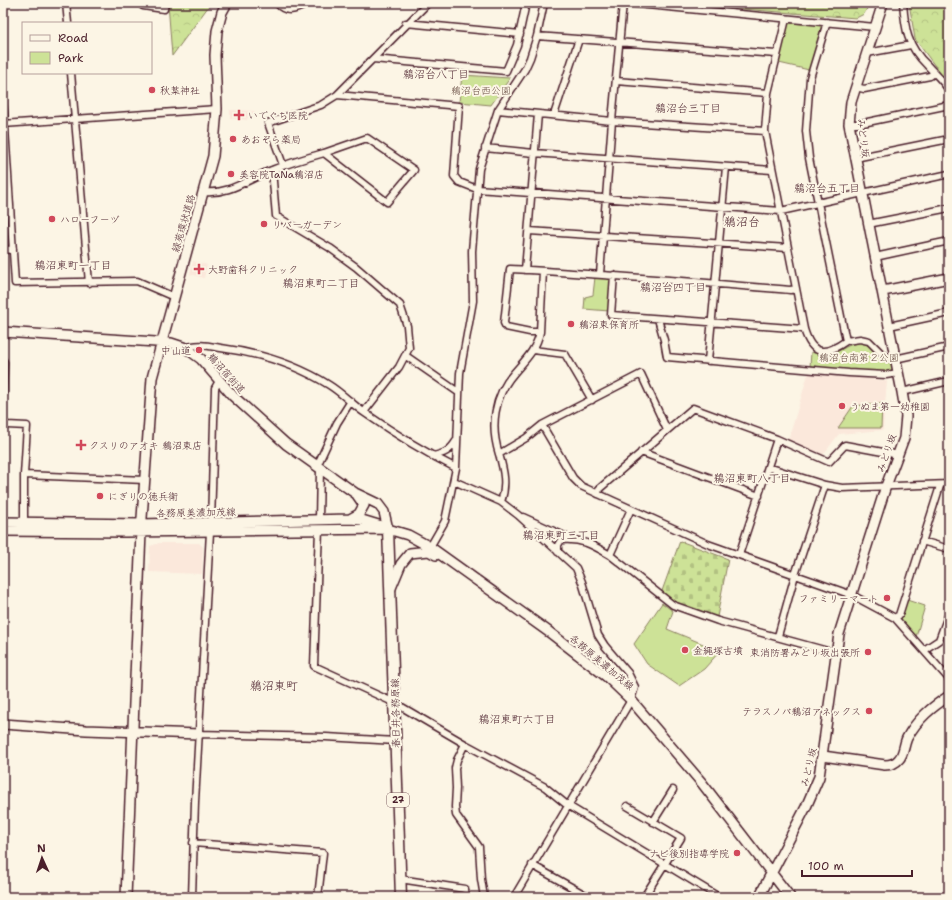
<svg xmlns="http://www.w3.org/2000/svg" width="952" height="900" font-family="'Shantell Sans','Klee One',sans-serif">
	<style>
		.built { fill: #fbe8db }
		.forest { fill: url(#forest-crowns); stroke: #8c8061 }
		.cemetery { fill: url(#cemetery-stones); stroke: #8c8061 }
		.park { fill: #cde297; stroke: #8c8061 }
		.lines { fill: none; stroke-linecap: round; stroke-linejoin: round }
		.street-casing { stroke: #4a1f2b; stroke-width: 9 }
		.secondary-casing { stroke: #4a1f2b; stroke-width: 12 }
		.primary-casing { stroke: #4a1f2b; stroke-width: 13 }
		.street { stroke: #fcf5e5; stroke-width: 6 }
		.secondary { stroke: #fcf5e5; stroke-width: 9 }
		.primary { stroke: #fcf5e5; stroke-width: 10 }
		.poi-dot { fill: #d1495b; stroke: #fcf5e5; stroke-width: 1.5 }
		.labels { text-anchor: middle; stroke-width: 4; stroke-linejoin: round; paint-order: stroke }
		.shield { fill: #fcf5e5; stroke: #7f5f63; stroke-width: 1 }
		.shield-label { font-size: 9px; font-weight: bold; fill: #4a1f2b }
		.poi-label { font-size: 10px; fill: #4a1f2b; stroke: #fcf5e5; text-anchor: start }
		.park-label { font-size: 10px; fill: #6b5046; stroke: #fcf5e5 }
		.street-label { font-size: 10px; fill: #4a1f2b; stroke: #fcf5e5 }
		.neighbourhood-label { font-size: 11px; fill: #4a1f2b; stroke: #fcf5e5 }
		.quarter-label { font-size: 12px; fill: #4a1f2b; stroke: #fcf5e5 }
	</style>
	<defs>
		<pattern id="forest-crowns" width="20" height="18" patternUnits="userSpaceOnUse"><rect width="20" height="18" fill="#cde297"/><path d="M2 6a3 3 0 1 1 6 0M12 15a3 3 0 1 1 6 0" fill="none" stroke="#b2c182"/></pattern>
		<pattern id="cemetery-stones" width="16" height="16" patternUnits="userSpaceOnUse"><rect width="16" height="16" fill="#cde297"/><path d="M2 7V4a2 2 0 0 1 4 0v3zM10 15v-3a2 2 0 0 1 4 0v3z" fill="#b2c182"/></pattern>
	</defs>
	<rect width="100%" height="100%" fill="#fcf5e5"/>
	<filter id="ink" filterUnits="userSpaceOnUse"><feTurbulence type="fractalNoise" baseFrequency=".025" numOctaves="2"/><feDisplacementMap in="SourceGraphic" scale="8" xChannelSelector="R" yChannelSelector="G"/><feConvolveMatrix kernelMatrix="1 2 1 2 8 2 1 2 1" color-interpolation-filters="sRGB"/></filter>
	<g filter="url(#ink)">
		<path class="built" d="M230,110L255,111V114H249L247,120L230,118Z
			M193,261L207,265L204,278L190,274Z
			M809,371L887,381L883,430L839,434L823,455L788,441Z
			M159,543H199L203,547L202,574L149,572L150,546Z"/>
		<path class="forest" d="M168,3H211L172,56Z
			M686,3H870L864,14L856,18L691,5Z
			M909,3H949V85L915,39Z"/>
		<path class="cemetery" d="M680,541L728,559L717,617L673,603L662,591Z"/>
		<path class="park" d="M788,23L822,25L809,70L779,63Z
			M462,75L510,78L491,105L459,102Z
			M595,277L612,278L609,311L584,309L585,297L593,295Z
			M859,342C874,345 877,356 892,361L894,370L886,372L810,367L811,352C837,360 836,348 859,342Z
			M882,403L881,428H838L853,406Z
			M907,600L925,606L916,637L900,619Z
			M662,603L673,611L667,629L720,651L704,669L679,686L647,664L634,644Z"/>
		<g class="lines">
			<g class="street-casing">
				<path id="street" d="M66,3L68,23
					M140,3L143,6L164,9L165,3
					M277,3C287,15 297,9 309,3
					M626,3L875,27
					M903,3C905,29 907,46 927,65C934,73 945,82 949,91
					M786,19L768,93L765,131L804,329C812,356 825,356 846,341L809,158L806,131L810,78L827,22
					M406,23L520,34
					M537,36L776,54
					M867,53L911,45
					M373,59L506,71L517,45L526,3
					M71,73L89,283
					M616,81L768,93
					M856,87L864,89L930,76L934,73
					M337,95L459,106L454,176L459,182L477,189L781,211L949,174
					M3,97L15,283L137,281L174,297
					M498,110L612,121L765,131
					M554,115L579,39
					M3,124L217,109
					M849,124H858L949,105
					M367,138L414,170L387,202L324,153Z
					M485,148L534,153L772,170
					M855,158L949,139
					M283,165L268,123L321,105L337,95L428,3
					M272,170L276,216L330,248L356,267L400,305L407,326L409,348L399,367L364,412
					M203,192C229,195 248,179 272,170C289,163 306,158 324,153
					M868,224L949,208
					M529,231L788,248
					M3,250L13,249
					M875,257L949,241
					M525,270L538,114
					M543,271L540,332H530L506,327L504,323L510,269C603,274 696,282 790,290L796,289
					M600,274L612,121L623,3
					M614,275L611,315L804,329
					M658,319L664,340L667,357L849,373L886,375L898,373
					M889,326L949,313
					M846,341L860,339L869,341L885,357L895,359L949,347
					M186,348C197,343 209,346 221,348C259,353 297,365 329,385C342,393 353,405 365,413C395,434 424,452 456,468
					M533,350L565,354L592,400
					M406,356L458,392
					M3,360L4,362L3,395
					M708,361L726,167
					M902,392L949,381
					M3,422L7,425L27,426L24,475V522
					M542,425L573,478L581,486L708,544L852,595L895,618L949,679
					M641,452L759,496
					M499,454C490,426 494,396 514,373C525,360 536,350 540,332
					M432,456C444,454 450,451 456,441
					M317,466L337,423L351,401
					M768,467L825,485L842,488L949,484
					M24,475L145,480
					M454,481L501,502L518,515L576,568L582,582L598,635L605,646L628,673L635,687L631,700L514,897
					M598,494L599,489L693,408L777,439L829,462L845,445L899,455
					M501,502C507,485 504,471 499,454L526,438L542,425L641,374L667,430
					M631,509L610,555L673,605L718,621L835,653
					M523,517L569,538
					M319,520L320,469
					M211,523L215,388L219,381
					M319,529L314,666L395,703L465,744L545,787L567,805L719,897
					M922,541L949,549
					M430,547L445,521L456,468L460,373L473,301L472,251L479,169L498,110L525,69L530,58L537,36L544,3
					M558,552V545L561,540C581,538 593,545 610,555
					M739,555L777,439
					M895,618L899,615L940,486
					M778,636L795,575L825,485
					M924,650L939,640L949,613
					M199,734L326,737L396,741
					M465,744L457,760L455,768L456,788L455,807L456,815L479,847L481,879L484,897
					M627,806L681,838L644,897
					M653,822L673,790
					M193,843L323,853L318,897
					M532,865L589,897
					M400,879L465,889L466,897
					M192,897L195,802L210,532"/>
			</g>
			<g class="secondary-casing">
				<path id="secondary" d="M883,291L949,278
					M3,332L171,343L186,348L201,359L233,396L286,444L355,493L378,504L384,512L388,529
					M350,519L359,514L364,505L357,495
					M3,522L141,524L350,519L362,520L385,527
					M3,531L125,532L388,529L408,535L430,547L549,632L607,677L631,700L702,783L790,897
					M391,588L401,564L410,553L429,551L436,555
					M3,724L86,730L199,734
					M823,756L885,765C891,765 895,764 899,759C904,754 904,744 907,738C917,719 932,707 949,696
					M126,897L141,532L152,378L213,156L217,109L215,55L217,31L222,12L227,3
					M759,897L806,807L819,777L839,634L886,486L904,438L906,416L902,392L849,124L851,102L883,3"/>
			</g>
			<g class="primary-casing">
				<path id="primary" d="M388,529L401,897"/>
			</g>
			<use href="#street" class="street"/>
			<use href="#secondary" class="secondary"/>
			<use href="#primary" class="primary"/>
		</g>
	</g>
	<g class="poi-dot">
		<circle cx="152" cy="90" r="4"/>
		<path d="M237 109h4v4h4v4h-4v4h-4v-4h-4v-4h4z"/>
		<circle cx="233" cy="139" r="4"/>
		<circle cx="231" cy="174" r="4"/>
		<circle cx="52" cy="219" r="4"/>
		<circle cx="264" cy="224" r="4"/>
		<path d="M197 263h4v4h4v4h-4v4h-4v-4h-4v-4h4z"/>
		<circle cx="571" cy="324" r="4"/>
		<circle cx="199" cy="350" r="4"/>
		<circle cx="842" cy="406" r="4"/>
		<path d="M79 439h4v4h4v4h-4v4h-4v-4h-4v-4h4z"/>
		<circle cx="100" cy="496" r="4"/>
		<circle cx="887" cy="598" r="4"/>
		<circle cx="685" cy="650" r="4"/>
		<circle cx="868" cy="652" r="4"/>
		<circle cx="869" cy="711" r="4"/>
		<circle cx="737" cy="853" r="4"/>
	</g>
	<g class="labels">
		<rect class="shield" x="387" y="793" width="22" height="14" rx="3"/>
		<g class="shield-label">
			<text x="398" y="803">27</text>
		</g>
		<g class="poi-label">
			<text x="160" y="94">秋葉神社</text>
			<text x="248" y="119">いでぐち医院</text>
			<text x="241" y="143">あおぞら薬局</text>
			<text x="239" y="178">美容院TaNa鵜沼店</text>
			<text x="60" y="223">ハローフーヅ</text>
			<text x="272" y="228">リバーガーデン</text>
			<text x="208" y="273">大野歯科クリニック</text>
			<text x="579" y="328">鵜沼東保育所</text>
			<text x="191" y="354" text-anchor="end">中山道</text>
			<text x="850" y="410">うぬま第一幼稚園</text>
			<text x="89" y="449">クスリのアオキ 鵜沼東店</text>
			<text x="108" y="500">にぎりの徳兵衛</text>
			<text x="879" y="602" text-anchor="end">ファミリーマート</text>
			<text x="693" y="654">金縄塚古墳</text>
			<text x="860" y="656" text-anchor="end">東消防署みどり坂出張所</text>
			<text x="861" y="715" text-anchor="end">テラスノバ鵜沼アネックス</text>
			<text x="729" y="857" text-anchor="end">ナビ後別指導学院</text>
		</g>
		<g class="park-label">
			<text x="481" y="94">鵜沼台西公園</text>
			<text x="859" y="361">鵜沼台南第２公園</text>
		</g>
		<g class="street-label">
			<text transform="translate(864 138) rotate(83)" y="4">みどり坂</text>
			<text transform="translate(183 223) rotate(-74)" y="4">緑苑環状道路</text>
			<text transform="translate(227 373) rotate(48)" y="4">鵜沼宿街道</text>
			<text transform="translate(886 453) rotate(-71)" y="4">みどり坂</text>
			<text transform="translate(196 512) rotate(-1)" y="4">各務原美濃加茂線</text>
			<text transform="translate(602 662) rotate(40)" y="4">各務原美濃加茂線</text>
			<text transform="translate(395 713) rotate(-91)" y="4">春日井各務原線</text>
			<text transform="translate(808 767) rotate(-77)" y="4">みどり坂</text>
		</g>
		<g class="neighbourhood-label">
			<text x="436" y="78">鵜沼台八丁目</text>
			<text x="688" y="112">鵜沼台三丁目</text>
			<text x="827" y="192">鵜沼台五丁目</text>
			<text x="73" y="269">鵜沼東町一丁目</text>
			<text x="321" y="287">鵜沼東町二丁目</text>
			<text x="673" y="291">鵜沼台四丁目</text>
			<text x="752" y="482">鵜沼東町八丁目</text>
			<text x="561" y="539">鵜沼東町三丁目</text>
			<text x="517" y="723">鵜沼東町六丁目</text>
		</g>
		<g class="quarter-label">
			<text x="742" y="226">鵜沼台</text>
			<text x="274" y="690">鵜沼東町</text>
		</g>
	</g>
	<rect width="952" height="900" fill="none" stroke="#fcf5e5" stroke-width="16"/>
	<rect x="8" y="8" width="936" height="884" fill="none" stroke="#4a1f2b" stroke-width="1.5" filter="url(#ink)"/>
	<rect x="22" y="22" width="130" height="52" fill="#fcf5e5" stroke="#b59f9b"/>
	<rect x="30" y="35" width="20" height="6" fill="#fcf5e5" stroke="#b59f9b"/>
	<text x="58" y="42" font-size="12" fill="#4a1f2b">Road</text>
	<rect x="30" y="52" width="20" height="12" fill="#cde297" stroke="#b59f9b"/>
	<text x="58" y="62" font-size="12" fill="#4a1f2b">Park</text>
	<g transform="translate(42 858) rotate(357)" stroke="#fcf5e5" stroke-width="3" paint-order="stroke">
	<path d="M0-3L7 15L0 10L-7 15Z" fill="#4a1f2b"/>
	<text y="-6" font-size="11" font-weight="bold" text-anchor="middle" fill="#4a1f2b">N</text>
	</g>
	<path d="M802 870v6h110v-6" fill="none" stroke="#4a1f2b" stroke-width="2"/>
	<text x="808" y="870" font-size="12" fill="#4a1f2b" stroke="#fcf5e5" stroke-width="3" paint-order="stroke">100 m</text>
</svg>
